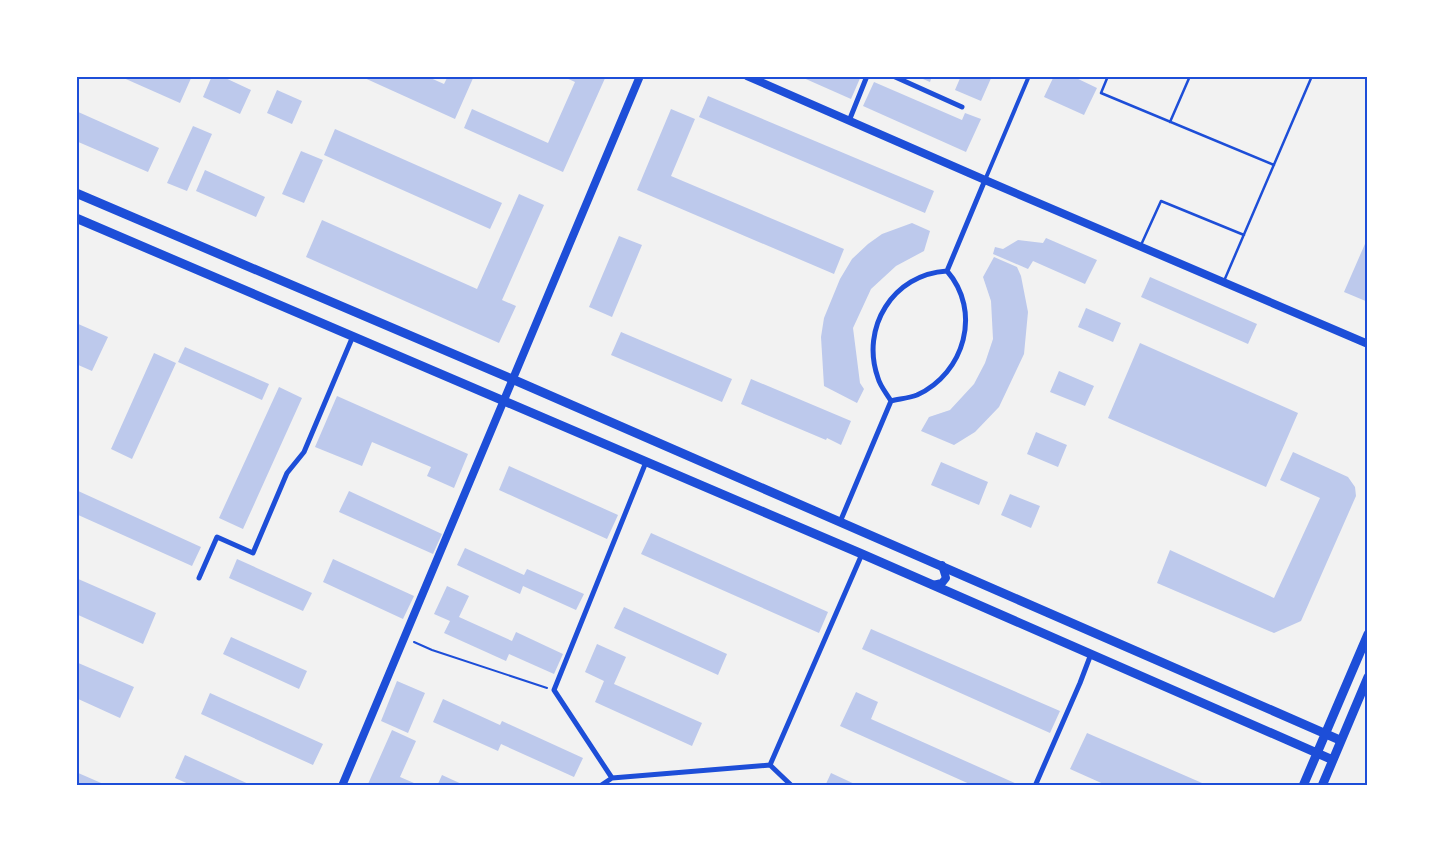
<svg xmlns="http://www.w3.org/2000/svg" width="1444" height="862" font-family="'Sofia Sans Condensed',sans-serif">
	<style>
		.building { fill: #bdc9ec }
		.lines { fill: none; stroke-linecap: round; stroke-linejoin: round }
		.path { stroke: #1d4ed8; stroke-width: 2 }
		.service { stroke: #1d4ed8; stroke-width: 2.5 }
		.pedestrian { stroke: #1d4ed8; stroke-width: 4 }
		.minor { stroke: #1d4ed8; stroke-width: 5 }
		.secondary { stroke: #1d4ed8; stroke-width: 8 }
		.primary { stroke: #1d4ed8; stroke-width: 9 }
		.neatline { fill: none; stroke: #1d4ed8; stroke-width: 2 }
	</style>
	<rect width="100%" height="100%" fill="#f2f2f2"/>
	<path class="building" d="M119,76H192L180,103Z
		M212,76H221L251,90L240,114L203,97Z
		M360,76H426L444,84L448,76H474L455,119Z
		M562,76H606L563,172L464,128L472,109L548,143L575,82Z
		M799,76H861L851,99Z
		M916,76H932L930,82Z
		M961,76H992L981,101L955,90Z
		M1054,76H1072L1097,88L1084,115L1044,97Z
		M874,82L962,120L965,113L981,119L966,152L863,106Z
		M277,90L302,101L292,124L267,113Z
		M708,96L934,191L925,213L699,117Z
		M671,109L695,119L671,176L844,249L834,274L637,190Z
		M76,111L159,148L148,172L76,141Z
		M193,126L212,134L187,191L167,183Z
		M335,129L502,203L490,229L324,155Z
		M301,151L323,160L304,203L282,194Z
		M205,170L265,197L256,217L196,191Z
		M519,194L544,205L502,300L516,306L499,343L306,257L322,220L477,289Z
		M912,223L930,231L924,251L896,266L871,289L853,328L860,383L864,389L857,403L824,386L821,337L824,318L840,279L852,259L868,244L882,234Z
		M619,236L642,245L612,317L589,307Z
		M1368,237V302L1344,292Z
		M1046,238L1097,260L1085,284L1033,261L1028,269L993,254L995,247L1003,249L1018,240L1043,243Z
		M994,257L1017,267L1021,276L1028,312L1024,354L999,407L975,432L954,445L921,431L929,417L950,410L974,384L985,363L993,339L991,301L983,277Z
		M1150,277L1257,324L1248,344L1141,297Z
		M1086,308L1121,323L1113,342L1078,327Z
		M76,323L108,337L92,371L76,364Z
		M621,332L732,379L722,402L611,355Z
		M1140,343L1298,413L1266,487L1108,418Z
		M185,347L269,384L262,400L178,362Z
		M154,353L176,363L132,459L111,449Z
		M1059,371L1094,386L1085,406L1050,392Z
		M751,379L851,421L841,445L827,438L826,440L741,404Z
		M279,387L302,398L243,529L219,518Z
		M337,396L468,454L454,488L427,476L431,467L372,442L362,466L315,447Z
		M1036,432L1067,445L1058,467L1027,454Z
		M1293,452L1348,477L1355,487L1356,496L1301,621L1274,633L1157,583L1170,550L1274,598L1320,498L1280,480Z
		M941,462L988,482L979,505L931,485Z
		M509,466L618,515L607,539L499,490Z
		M76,490L201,547L192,566L76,514Z
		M349,491L442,534L433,554L339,512Z
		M1010,494L1040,506L1031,528L1001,515Z
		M651,533L828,612L819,633L641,554Z
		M465,548L524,575L527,569L584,594L576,610L523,586L520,594L457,565Z
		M237,559L312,593L303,611L229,578Z
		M333,559L414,596L403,619L323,582Z
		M76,578L156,613L143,644L76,614Z
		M447,586L469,596L459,617L512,641L516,632L563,654L554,674L509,654L506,661L444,633L450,621L434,614Z
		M624,607L727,654L718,675L614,628Z
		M871,629L1060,711L1050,733L862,649Z
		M231,637L307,671L299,689L223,654Z
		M597,644L626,657L614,684L702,723L692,746L595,702L604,681L585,672Z
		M76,662L134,687L120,718L76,698Z
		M397,681L425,693L408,733L381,721Z
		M856,692L878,702L871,719L1017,784L1016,786H974L840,726Z
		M210,693L323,744L313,765L201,714Z
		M443,699L500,725L502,721L583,758L574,777L501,744L498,751L433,722Z
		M392,730L416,741L400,777L421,786H372L368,784Z
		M1087,733L1209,786H1108L1070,769Z
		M185,755L253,786H193L175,778Z
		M76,772L108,786H76Z
		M831,773L859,786H825Z
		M442,775L466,786H437Z"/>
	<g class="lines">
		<path class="path" d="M414,642L432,650L547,688"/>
		<path class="service" d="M1108,76L1101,93L1274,165
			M1170,122L1190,76
			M1141,245L1161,201L1244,235
			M1224,281L1312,76"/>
		<path class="pedestrian" d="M985,180L1029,76"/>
		<path class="minor" d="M893,76L962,107
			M849,121L867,76
			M891,401C887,394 880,386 878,378C860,328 893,274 947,271L985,180
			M840,522L891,401C899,399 909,398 917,395C965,373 982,311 947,271
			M199,578L217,537L253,553L287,473L304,452L353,336
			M770,765L792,786
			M612,778L554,690L646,462
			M600,786L612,778L770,765L862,554
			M1035,786L1080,683L1091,654"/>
		<path class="secondary" d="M747,76L985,180L1368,344
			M933,585L942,583L946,578L942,565
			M342,786L640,76"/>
		<path class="primary" d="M76,193L512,379L1340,740
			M76,218L862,554L1333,760
			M1303,786L1368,634
			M1322,786L1368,677"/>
	</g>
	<rect width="1444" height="862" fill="none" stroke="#ffffff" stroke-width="155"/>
	<rect x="78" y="78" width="1288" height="706" class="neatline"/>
</svg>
